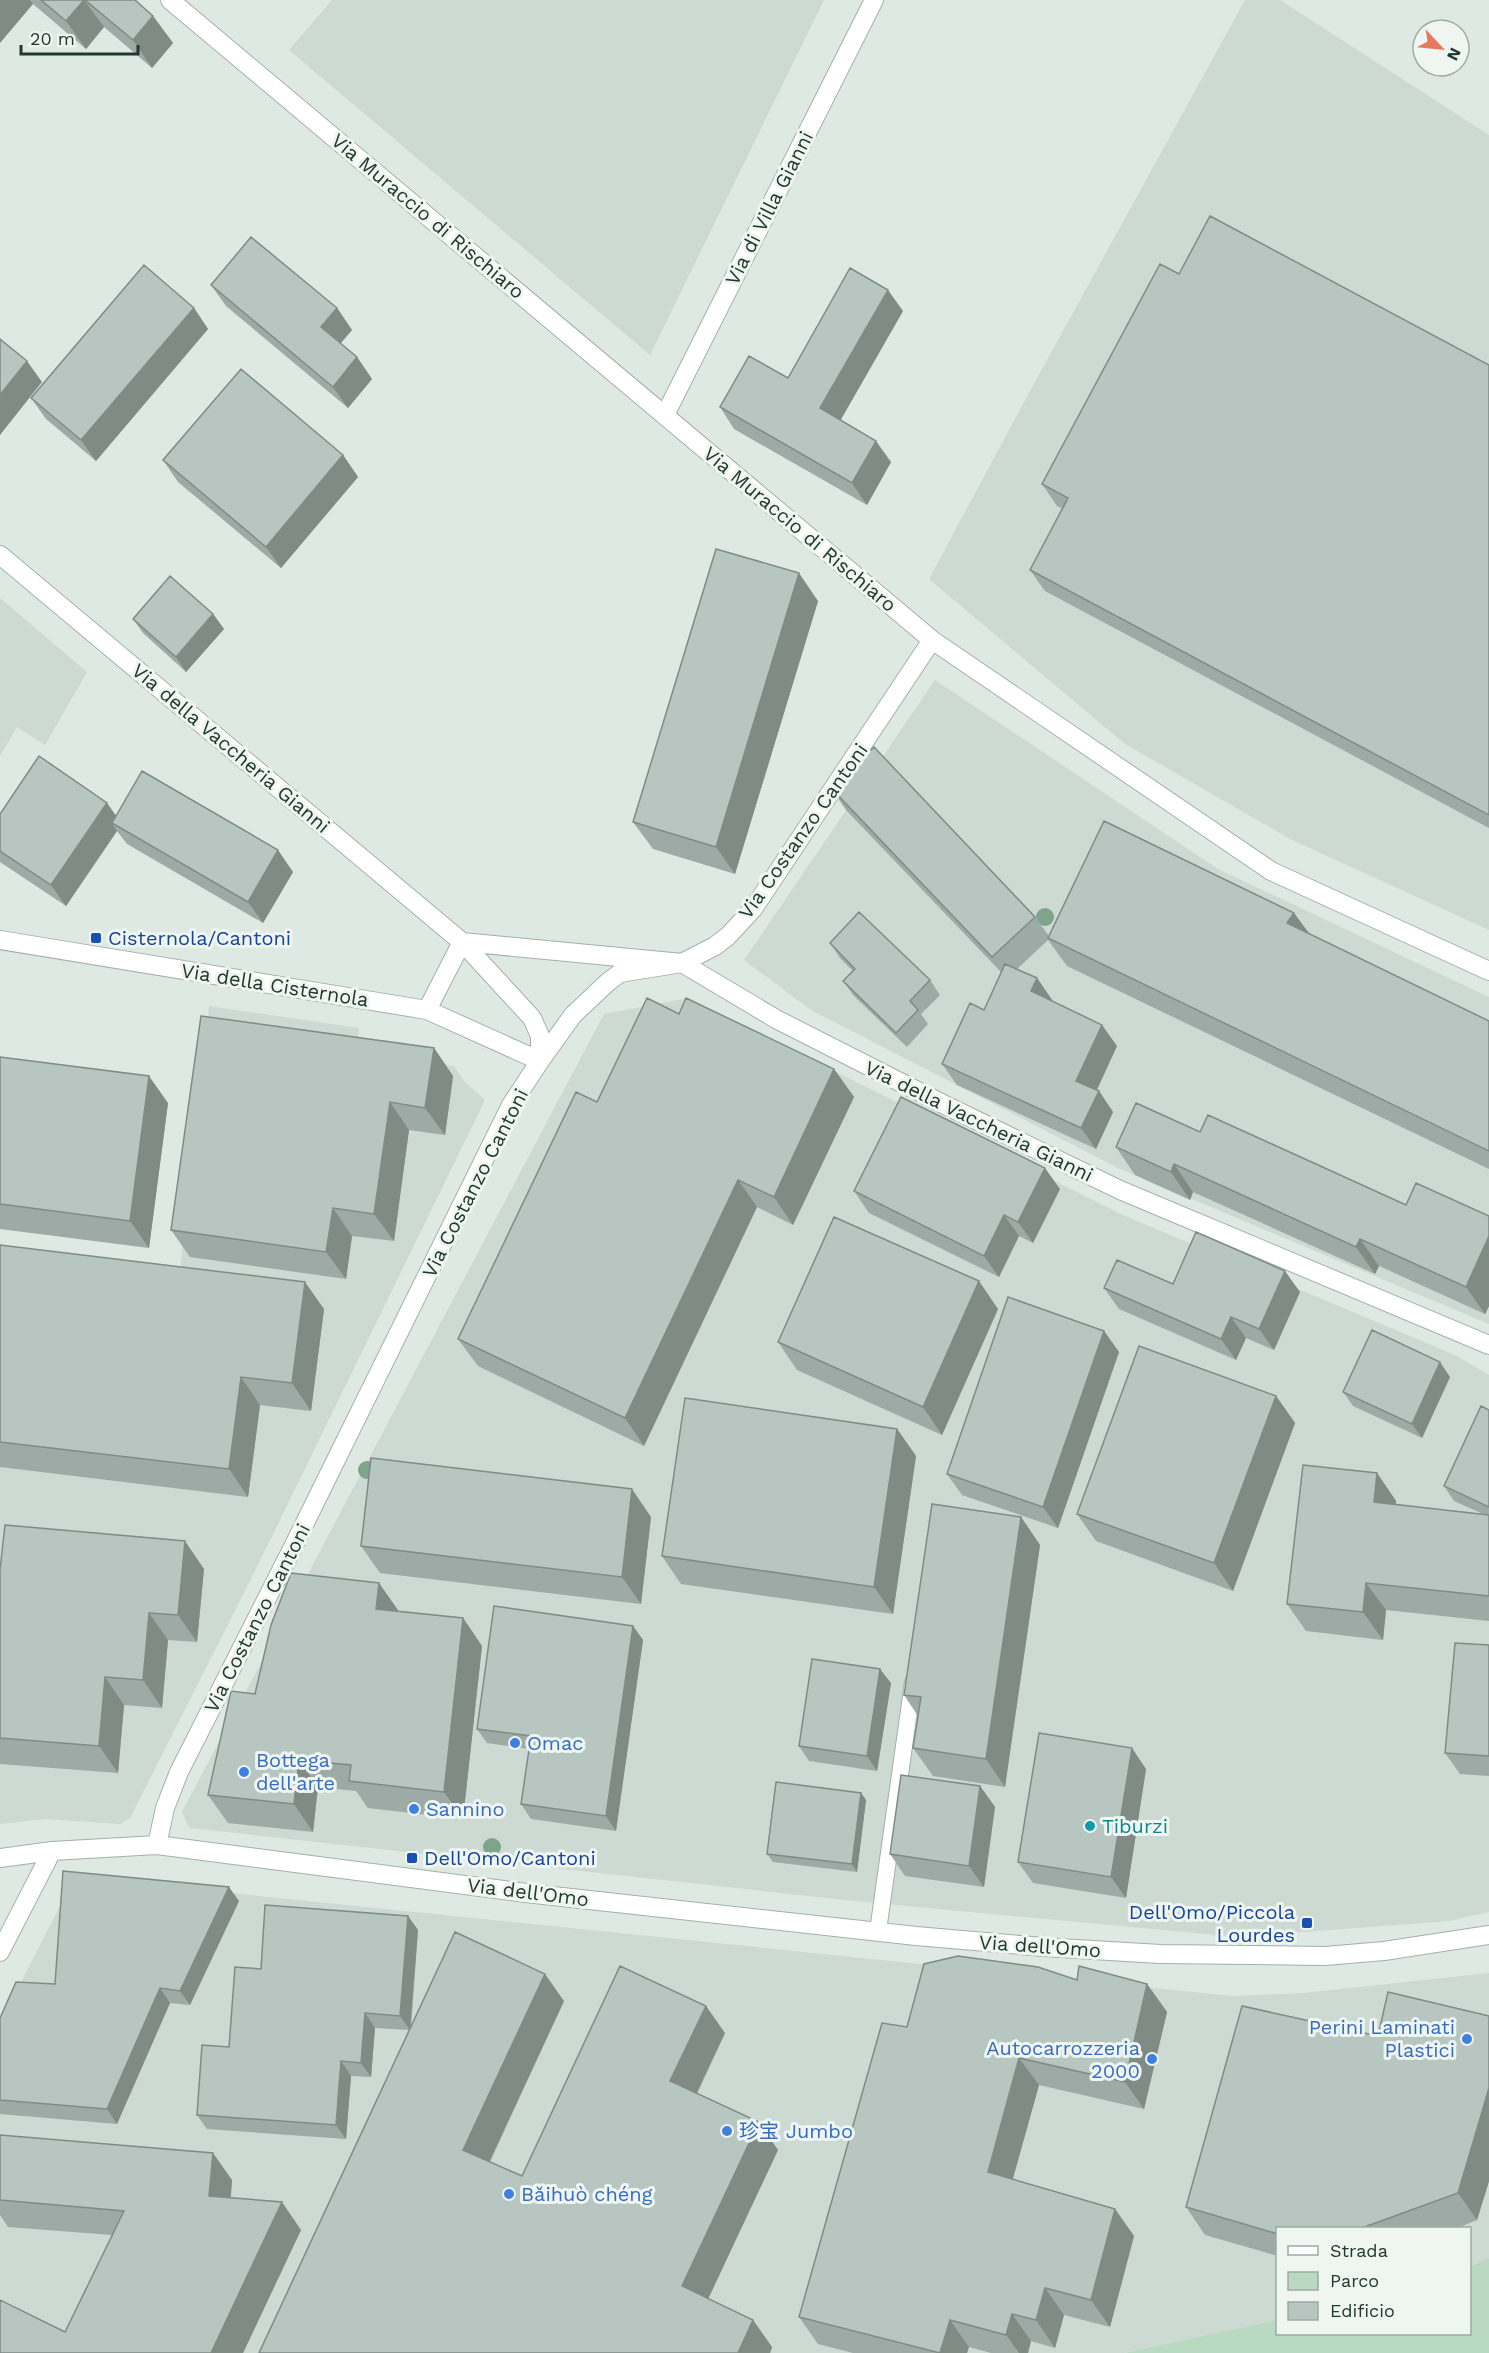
<svg xmlns="http://www.w3.org/2000/svg" width="1489" height="2353" font-family="'Work Sans','Noto Sans SC',sans-serif">
	<style>
		.built { fill: #cdd9d3 }
		.green { fill: #b9d9c0 }
		.lines { fill: none; stroke-linecap: round; stroke-linejoin: round }
		.lane-casing { stroke: #a2b0aa; stroke-width: 18 }
		.street-casing { stroke: #a2b0aa; stroke-width: 20 }
		.lane { stroke: #fff; stroke-width: 16 }
		.street { stroke: #fff; stroke-width: 18 }
		.tree { fill: #7ea48b }
		.wall { fill: #9daaa5 }
		.shaded-wall { fill: #808b86 }
		.building { fill: #b7c6c0; stroke: #808b86; stroke-width: 1.5 }
		.transit-dot { fill: #1a4fb4; stroke: #eff6f2; stroke-width: 2 }
		.shop-dot { fill: #3f7fe0; stroke: #eff6f2; stroke-width: 2 }
		.culture-dot { fill: #0f9aa8; stroke: #eff6f2; stroke-width: 2 }
		.labels { text-anchor: middle; stroke-width: 6; stroke-linejoin: round; paint-order: stroke }
		.street-label { font-size: 20px; fill: #213830; stroke: #eff6f2 }
		.transit-label { font-size: 20px; fill: #164399; stroke: #eff6f2; text-anchor: start }
		.shop-label { font-size: 20px; fill: #366cbe; stroke: #eff6f2; text-anchor: start }
		.culture-label { font-size: 20px; fill: #0d838f; stroke: #eff6f2; text-anchor: start }
	</style>
	<rect width="100%" height="100%" fill="#dfe9e4"/>
	<path class="built" d="M332,0H824L650,355L289,50Z
		M1245,0H1280L1489,135V930L1292,840L1125,744L929,579L1031,389Z
		M0,598L87,672L45,745L17,727L0,756Z
		M935,680L1218,869L1489,997V1324L1120,1169L811,1010L744,960Z
		M688,998L1123,1215L1455,1355L1489,1375V1912L1449,1921L1238,1937L854,1901L189,1828L182,1812L604,1014Z
		M209,1006L359,1028L356,1050L454,1066L464,1081L485,1100L254,1573L130,1818L120,1824L45,1819L0,1824V1249L179,1280Z
		M75,1877L1232,1996L1303,1993L1489,1973V2258L1470,2266V2228H1278L1277,2320L1124,2353H0V2023Z"/>
	<path class="green" d="M1489,2258V2353H1124L1277,2320L1278,2334H1470V2266Z"/>
	<g class="lines">
		<g class="lane-casing">
			<path id="lane" d="M878,1931L913,1682"/>
		</g>
		<g class="street-casing">
			<path id="street" d="M170,0L932,640L1271,871L1489,971
				M665,415L874,0
				M0,555L462,942L532,1018L540,1036V1061
				M0,940L427,1010L540,1061
				M462,942L682,963L776,1019L947,1106L1120,1190L1489,1345
				M427,1010L462,942
				M157,1845L165,1808L179,1772L295,1543L511,1105L540,1061L573,1015L608,982L620,973L682,963L715,946L728,936L753,909L932,640
				M0,1858L52,1851L157,1845L526,1893L916,1936L1043,1947L1160,1954L1325,1956L1384,1951L1489,1935
				M0,1952L52,1851"/>
		</g>
		<use href="#lane" class="lane"/>
		<use href="#street" class="street"/>
	</g>
	<g class="tree">
		<circle cx="1045" cy="917" r="9"/>
		<circle cx="367" cy="1470" r="9"/>
		<circle cx="492" cy="1847" r="9"/>
	</g>
	<path class="wall" d="M0,0H135L153,16L173,43L152,68L104,27L86,49L33,4Z
		M1179,274L1489,365V828L1045,591L1030,570L1063,509L1057,506L1042,484Z
		M211,285L337,308L352,330L340,343L357,357L372,379L348,408L226,306Z
		M194,308L208,329L96,461L46,419L31,398Z
		M903,311L840,420L891,462L867,505L734,429L720,407L788,378Z
		M343,455L358,477L281,568L178,482L163,460Z
		M818,601L735,874L653,849L633,822Z
		M213,614L224,629L186,672L143,633L133,619Z
		M831,788L1035,917L1049,936L1294,913L1309,934L1489,1021V1169L1067,966L1048,940L1017,969L1037,978L1052,1000V1001L1117,1046L1097,1090L1099,1091L1113,1112L1096,1149L957,1085L942,1064L984,1010L1001,972L846,810Z
		M0,814L116,815L293,872L263,923L127,844L117,831L66,906L0,862Z
		M830,943L930,980L940,995L921,1014L928,1024L907,1047L854,996L843,981L853,971L840,958Z
		M679,1014L834,1069L854,1097L793,1225L757,1207L644,1446L478,1366L458,1339L597,1102Z
		M434,1048L453,1076L445,1135L409,1130L394,1241L352,1236L346,1279L190,1257L171,1230Z
		M0,1057L168,1103L149,1248L0,1229Z
		M1200,1132L1406,1205L1489,1216V1306L1485,1314L1379,1266L1375,1274L1193,1192L1190,1200L1135,1175L1116,1147Z
		M1060,1189L1033,1243L1019,1236L999,1277L869,1213L854,1191Z
		M0,1245L324,1309L311,1411L260,1405L248,1497L0,1467Z
		M1173,1284L1300,1292L1274,1350L1246,1338L1236,1360L1119,1309L1104,1288Z
		M998,1309L942,1435L797,1370L778,1342Z
		M1104,1331L1119,1352L1058,1528L962,1495L947,1474Z
		M1450,1377L1422,1438L1353,1406L1343,1392Z
		M1276,1396L1295,1423L1233,1591L1096,1541L1077,1514Z
		M1489,1410V1621L1386,1610L1383,1640L1306,1631L1287,1604L1377,1473L1396,1501V1505L1483,1514L1454,1501L1444,1486Z
		M897,1429L916,1456L893,1614L681,1584L662,1556Z
		M651,1517L641,1604L380,1573L361,1546Z
		M1021,1517L1040,1545L1005,1787L933,1776L913,1748L918,1716L904,1695Z
		M204,1569L197,1642L168,1640L162,1708L124,1705L118,1773L0,1764V1570Z
		M398,1610V1611L463,1618L482,1646L463,1819L368,1808L356,1791L318,1787L313,1832L228,1823L208,1795L255,1694Z
		M633,1626L643,1640L616,1831L531,1819L521,1804L529,1749L487,1743L477,1729Z
		M1489,1645V1776L1460,1774L1445,1753Z
		M891,1683L877,1771L809,1761L799,1746Z
		M1146,1769L1126,1898L1033,1883L1018,1862Z
		M980,1786L995,1807L984,1887L905,1876L890,1854Z
		M861,1793L866,1800L857,1872L773,1862L767,1854Z
		M239,1901L190,2005L170,2003L117,2124L0,2114V2018L55,1984Z
		M418,1930L411,2028L564,2001L490,2162L522,2176L725,2033L697,2094L778,2150L708,2299L753,2320L772,2347L770,2353H259L409,2030L375,2028L371,2077L351,2076L346,2139L207,2129L197,2115L229,2047L261,1969Z
		M1077,1980L1147,1984L1167,2012L1144,2109L1039,2085L1013,2179L1115,2209L1134,2236L1110,2327L1064,2315L1055,2348L1031,2341L1028,2353H991L969,2347L967,2353H853L818,2344L799,2317L907,2027Z
		M1489,2016V2181L1477,2220L1455,2229H1278V2256L1205,2235L1186,2207L1378,2036Z
		M0,2135L232,2180L231,2198L301,2230L243,2353H0L65,2332L112,2235L8,2227L0,2215Z"/>
	<path class="shaded-wall" d="M0,0H30L33,4L0,43Z
		M84,0L104,27L86,49L66,21Z
		M153,16L173,43L152,68L133,40Z
		M888,290L903,311L835,430L820,408Z
		M194,308L208,329L96,461L81,440Z
		M337,308L352,330L336,349L321,327Z
		M357,357L372,379L348,408L333,387Z
		M27,361L42,382L0,435V395Z
		M876,441L891,462L867,505L852,483Z
		M343,455L358,477L281,568L266,547Z
		M799,573L818,601L735,874L716,847Z
		M213,614L224,629L186,672L176,657Z
		M107,803L122,824L112,823L117,831L66,906L51,885Z
		M278,850L293,872L263,923L248,902Z
		M1294,913L1314,940L1287,923Z
		M1037,978L1052,1000L1046,1013L1031,991Z
		M1102,1025L1117,1046L1091,1102L1076,1081Z
		M434,1048L453,1076L445,1135L425,1108Z
		M834,1069L854,1097L793,1225L774,1197Z
		M149,1076L168,1103L149,1248L130,1221Z
		M1099,1091L1113,1112L1096,1149L1081,1128Z
		M390,1102L409,1130L394,1241L374,1214Z
		M1174,1164L1193,1192L1190,1200L1171,1172Z
		M1045,1168L1060,1189L1033,1243L1018,1222Z
		M738,1180L757,1207L644,1446L625,1418Z
		M333,1208L352,1236L346,1279L326,1252Z
		M1004,1215L1019,1236L999,1277L984,1256Z
		M1489,1236V1306L1485,1314L1466,1287Z
		M1360,1239L1379,1266L1375,1274L1356,1247Z
		M1285,1271L1300,1292L1274,1350L1259,1329Z
		M979,1281L998,1309L942,1435L923,1407Z
		M305,1282L324,1309L311,1411L292,1383Z
		M1231,1317L1246,1338L1236,1360L1221,1339Z
		M1104,1331L1119,1352L1058,1528L1043,1507Z
		M1440,1362L1450,1377L1422,1438L1412,1424Z
		M241,1377L260,1405L248,1497L229,1469Z
		M1276,1396L1295,1423L1233,1591L1214,1563Z
		M897,1429L916,1456L893,1614L874,1587Z
		M1377,1473L1396,1501L1393,1530L1374,1502Z
		M632,1489L651,1517L641,1604L622,1577Z
		M1021,1517L1040,1545L1005,1787L986,1759Z
		M185,1541L204,1569L197,1642L178,1615Z
		M379,1583L398,1610L395,1636L376,1609Z
		M1366,1583L1386,1610L1383,1640L1363,1612Z
		M149,1613L168,1640L162,1708L143,1680Z
		M463,1618L482,1646L463,1819L444,1792Z
		M633,1626L643,1640L616,1831L606,1816Z
		M880,1669L891,1683L877,1771L867,1756Z
		M105,1677L124,1705L118,1773L99,1746Z
		M1132,1748L1146,1769L1126,1898L1111,1877Z
		M299,1760L318,1787L313,1832L294,1804Z
		M980,1786L995,1807L984,1887L969,1866Z
		M861,1793L866,1800L857,1872L852,1864Z
		M229,1887L239,1901L190,2005L180,1991Z
		M408,1916L418,1930L410,2030L400,2016Z
		M545,1974L564,2001L482,2177L463,2150Z
		M1147,1984L1167,2012L1144,2109L1125,2082Z
		M160,1988L170,2003L117,2124L107,2109Z
		M706,2006L725,2033L689,2109L670,2081Z
		M365,2013L375,2028L371,2077L361,2063Z
		M1019,2058L1039,2085L1007,2199L988,2172Z
		M341,2061L351,2076L346,2139L336,2125Z
		M1489,2088V2181L1477,2220L1458,2193Z
		M759,2122L778,2150L701,2314L682,2286Z
		M213,2153L232,2180L228,2224L209,2196Z
		M282,2202L301,2230L243,2353H211Z
		M1115,2209L1134,2236L1110,2327L1091,2300Z
		M1045,2288L1064,2315L1055,2348L1036,2320Z
		M1012,2314L1031,2341L1028,2353H1019L1006,2335Z
		M753,2320L772,2347L770,2353H738Z
		M950,2320L969,2347L967,2353H940Z"/>
	<path class="building" d="M41,0H84L66,21Z
		M85,0H135L153,16L133,40Z
		M1210,216L1489,365V815L1030,570L1068,498L1042,484L1160,264L1179,274Z
		M251,237L337,308L321,327L357,357L333,387L211,285Z
		M144,265L194,308L81,440L31,398Z
		M850,268L888,290L820,408L876,441L852,483L720,407L749,356L788,378Z
		M0,339L27,361L0,395Z
		M241,369L343,455L266,547L163,460Z
		M716,549L799,573L716,847L633,822Z
		M170,576L213,614L176,657L133,619Z
		M874,747L1035,917L992,957L831,788Z
		M39,756L107,803L51,885L0,851V814Z
		M142,771L278,850L248,902L112,823Z
		M1104,821L1294,913L1287,923L1489,1021V1151L1048,938Z
		M859,912L930,980L910,1001L918,1010L896,1033L843,981L855,969L830,943Z
		M1005,964L1037,978L1031,991L1102,1025L1076,1081L1099,1091L1081,1128L942,1064L970,1003L984,1010Z
		M647,998L679,1014L686,998L834,1069L774,1197L738,1180L625,1418L458,1339L576,1092L597,1102Z
		M201,1016L434,1048L425,1108L390,1102L374,1214L333,1208L326,1252L171,1230Z
		M0,1057L149,1076L130,1221L0,1204Z
		M901,1097L1045,1168L1018,1222L1004,1215L984,1256L854,1191Z
		M1136,1103L1200,1132L1208,1115L1406,1205L1416,1183L1489,1216V1236L1466,1287L1360,1239L1356,1247L1174,1164L1171,1172L1116,1147Z
		M834,1217L979,1281L923,1407L778,1342Z
		M1196,1232L1285,1271L1259,1329L1231,1317L1221,1339L1104,1288L1117,1260L1173,1284Z
		M0,1245L305,1282L292,1383L241,1377L229,1469L0,1442Z
		M1008,1297L1104,1331L1043,1507L947,1474Z
		M1372,1330L1440,1362L1412,1424L1343,1392Z
		M1139,1346L1276,1396L1214,1563L1077,1514Z
		M685,1398L897,1429L874,1587L662,1556Z
		M1481,1406L1489,1410V1507L1444,1486Z
		M371,1458L632,1489L622,1577L361,1546Z
		M1303,1465L1377,1473L1374,1502L1489,1515V1596L1366,1583L1363,1612L1287,1604Z
		M932,1504L1021,1517L986,1759L913,1748L921,1697L904,1695Z
		M5,1525L185,1541L178,1615L149,1613L143,1680L105,1677L99,1746L0,1738V1570Z
		M291,1573L379,1583L376,1609L463,1618L444,1792L349,1781L351,1765L299,1760L294,1804L208,1795L231,1691L255,1694L271,1625Z
		M494,1606L633,1626L606,1816L521,1804L531,1736L477,1729Z
		M1455,1643L1489,1645V1756L1445,1753Z
		M812,1659L880,1669L867,1756L799,1746Z
		M1039,1733L1132,1748L1111,1877L1018,1862Z
		M901,1775L980,1786L969,1866L890,1854Z
		M776,1782L861,1793L852,1864L767,1854Z
		M63,1871L229,1887L180,1991L160,1988L107,2109L0,2100V2018L16,1982L55,1984Z
		M265,1905L408,1916L400,2016L365,2013L361,2063L341,2061L336,2125L197,2115L202,2045L229,2047L235,1967L261,1969Z
		M455,1932L545,1974L463,2150L522,2176L620,1966L706,2006L670,2081L759,2122L682,2286L753,2320L738,2353H259Z
		M958,1956L1038,1967L1077,1980L1079,1966L1147,1984L1125,2082L1019,2058L988,2172L1115,2209L1091,2300L1045,2288L1036,2320L1012,2314L1006,2335L950,2320L940,2353L799,2317L882,2023L907,2027L924,1964Z
		M1388,1992L1489,2016V2088L1458,2193L1359,2229H1278V2234L1186,2207L1242,2006L1378,2036Z
		M0,2135L213,2153L209,2196L282,2202L211,2353H0V2300L65,2332L124,2211L0,2200Z"/>
	<g class="transit-dot">
		<rect x="90" y="932" width="12" height="12" rx="3"/>
		<rect x="406" y="1852" width="12" height="12" rx="3"/>
		<rect x="1301" y="1917" width="12" height="12" rx="3"/>
	</g>
	<g class="shop-dot">
		<circle cx="515" cy="1743" r="6"/>
		<circle cx="244" cy="1772" r="6"/>
		<circle cx="414" cy="1809" r="6"/>
		<circle cx="1467" cy="2039" r="6"/>
		<circle cx="1152" cy="2059" r="6"/>
		<circle cx="727" cy="2131" r="6"/>
		<circle cx="509" cy="2194" r="6"/>
	</g>
	<circle class="culture-dot" cx="1090" cy="1826" r="6"/>
	<g class="labels">
		<g class="street-label">
			<text transform="translate(769 208) rotate(-63)" y="7">Via di Villa Gianni</text>
			<text transform="translate(428 216) rotate(40)" y="7">Via Muraccio di Rischiaro</text>
			<text transform="translate(800 529) rotate(40)" y="7">Via Muraccio di Rischiaro</text>
			<text transform="translate(231 748) rotate(40)" y="7">Via della Vaccheria Gianni</text>
			<text transform="translate(803 831) rotate(-55)" y="7">Via Costanzo Cantoni</text>
			<text transform="translate(275 985) rotate(9)" y="7">Via della Cisternola</text>
			<text transform="translate(979 1121) rotate(26)" y="7">Via della Vaccheria Gianni</text>
			<text transform="translate(475 1183) rotate(-63)" y="7">Via Costanzo Cantoni</text>
			<text transform="translate(257 1618) rotate(-63)" y="7">Via Costanzo Cantoni</text>
			<text transform="translate(528 1892) rotate(7)" y="7">Via dell'Omo</text>
			<text transform="translate(1040 1946) rotate(4)" y="7">Via dell'Omo</text>
		</g>
		<g class="transit-label">
			<text x="108" y="945">Cisternola/Cantoni</text>
			<text x="424" y="1865">Dell'Omo/Cantoni</text>
			<text x="1295" y="1919" text-anchor="end">Dell'Omo/Piccola<tspan x="1295" dy="23">Lourdes</tspan></text>
		</g>
		<g class="shop-label">
			<text x="527" y="1750">Omac</text>
			<text x="256" y="1767">Bottega<tspan x="256" dy="23">dell'arte</tspan></text>
			<text x="426" y="1816">Sannino</text>
			<text x="1455" y="2034" text-anchor="end">Perini Laminati<tspan x="1455" dy="23">Plastici</tspan></text>
			<text x="1140" y="2055" text-anchor="end">Autocarrozzeria<tspan x="1140" dy="23">2000</tspan></text>
			<text x="739" y="2138">珍宝 Jumbo</text>
			<text x="521" y="2201">Bǎihuò chéng</text>
		</g>
		<g class="culture-label">
			<text x="1102" y="1833">Tiburzi</text>
		</g>
	</g>
	<rect x="1276" y="2227" width="195" height="108" fill="#eff6f2" stroke="#9daaa4" stroke-width="1.5"/>
	<rect x="1288" y="2246" width="30" height="9" fill="#ffffff" stroke="#9daaa4" stroke-width="1.5"/>
	<text x="1330" y="2257" font-size="18" fill="#213830">Strada</text>
	<rect x="1288" y="2272" width="30" height="18" fill="#b9d9c0" stroke="#9daaa4" stroke-width="1.5"/>
	<text x="1330" y="2287" font-size="18" fill="#213830">Parco</text>
	<rect x="1288" y="2302" width="30" height="18" fill="#b7c6c0" stroke="#9daaa4" stroke-width="1.5"/>
	<text x="1330" y="2317" font-size="18" fill="#213830">Edificio</text>
	<g transform="translate(1441 48) rotate(116)"><circle r="28" fill="#eff6f2" stroke="#9daaa4" stroke-width="1.5"/>
	<path d="M0-4.5L10 22L0 15L-10 22Z" fill="#e8795e"/>
	<text y="-9" font-size="16" font-weight="bold" text-anchor="middle" fill="#213830">N</text>
	</g>
	<path d="M21 45v9h117v-9" fill="none" stroke="#213830" stroke-width="3"/>
	<text x="30" y="45" font-size="18" fill="#213830" stroke="#eff6f2" stroke-width="4.5" paint-order="stroke">20 m</text>
</svg>
